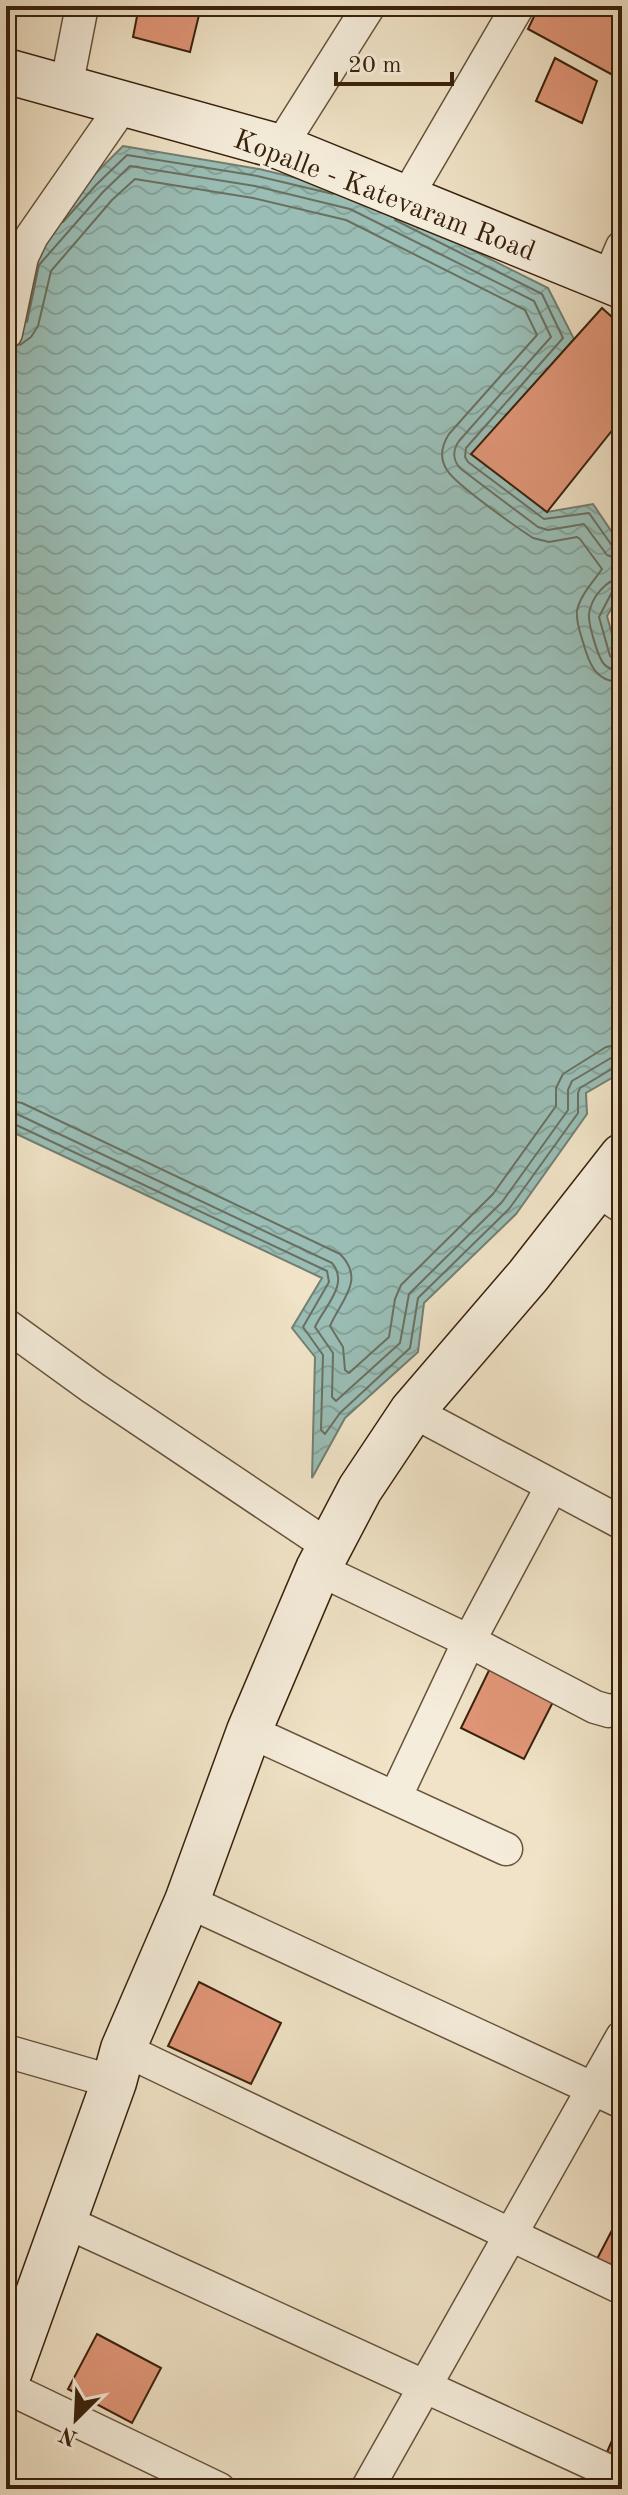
<svg xmlns="http://www.w3.org/2000/svg" width="628" height="2495" font-family="'Old Standard TT',serif">
	<style>
		.water { fill: url(#water-waves); stroke: #737f72; stroke-width: 2 }
		.lines { fill: none; stroke-linecap: round; stroke-linejoin: round }
		.shore { stroke: #6a7061; stroke-width: 2 }
		.building { fill: #e19678; stroke: #39210c; stroke-width: 2 }
		.service-casing { stroke: #67523b; stroke-width: 19 }
		.minor-casing { stroke: #67523b; stroke-width: 35 }
		.secondary-casing { stroke: #39210c; stroke-width: 47 }
		.service { stroke: #f5eddb; stroke-width: 16 }
		.minor { stroke: #f5eddb; stroke-width: 32 }
		.secondary { stroke: #f5eddb; stroke-width: 44 }
		.labels { text-anchor: middle; stroke-width: 6; stroke-linejoin: round; paint-order: stroke }
		.street-label { font-size: 28px; fill: #39210c; stroke: #f5eddb }
	</style>
	<defs>
		<pattern id="water-waves" width="16" height="10" patternUnits="userSpaceOnUse" patternTransform="scale(2)"><rect width="16" height="10" fill="#9abeb6"/><path d="M0 5q4-4 8 0t8 0" fill="none" stroke="#85a39b"/></pattern>
	</defs>
	<rect width="100%" height="100%" fill="#f0e3c7"/>
	<filter id="stains"><feTurbulence type="fractalNoise" baseFrequency=".0025" numOctaves="4"/><feColorMatrix values="0 0 0 0 .2 0 0 0 0 .09 0 0 0 0 .02 0 0 0 .5 -.17"/></filter>
	<radialGradient id="worn" r=".72"><stop offset=".6" stop-color="#630" stop-opacity="0"/><stop offset="1" stop-color="#630" stop-opacity=".3"/></radialGradient>
	<path class="water" d="M123,146L259,169L356,192L548,288L574,339L472,454L547,512L593,504L622,547V591L607,616L617,653L622,651V1072L586,1093L587,1114L516,1214L424,1303L418,1352L345,1418L312,1478L315,1357L292,1328L322,1278L6,1129V334L22,257L90,179Z"/>
	<g class="lines">
		<path class="shore" d="M395,220L542,294L563,338L466,448L465,457L468,462L544,519L589,513L613,547L622,550
			M63,222L96,185L127,155L257,176L333,194
			M27,322L39,265L103,192L130,166L255,186L350,209L534,301L551,337L459,441C452,451 453,461 461,469L538,527L548,530L584,524L607,555L622,560
			M20,345L31,337L38,326L51,271L112,200L135,179L253,198L346,220L525,310L537,335L449,434C442,445 439,458 447,470C455,484 516,527 533,538L549,542L577,537L580,539L602,569C594,581 580,595 577,611C576,622 580,632 583,642C589,664 596,683 622,682
			M622,578C606,579 591,598 589,614C588,623 598,658 604,664C609,670 615,670 622,670
			M622,588L612,592L599,617L610,656L615,660H622
			M6,1100L22,1103L340,1254C366,1280 341,1300 330,1326L343,1347L345,1370L349,1373L389,1337L395,1299L401,1285L493,1194L556,1106V1088L563,1074L606,1047L622,1044
			M6,1112L17,1114L332,1263C350,1284 324,1307 315,1327L333,1353L332,1397L336,1401L400,1343L409,1294L502,1202L568,1110V1090L572,1081L611,1058L622,1056
			M6,1122L12,1123L327,1271L329,1282L303,1327L323,1355L321,1430L325,1434L340,1413L410,1348L418,1298L509,1209L578,1113V1093L580,1088L615,1067L622,1066"/>
	</g>
	<path class="building" d="M139,6H169L199,15L190,52L133,37Z
		M539,6H622V80L528,29Z
		M555,58L597,81L582,123L536,101Z
		M602,308L622,326V418L547,512L471,454Z
		M496,1656L556,1696L524,1759L461,1728Z
		M199,1982L281,2023L251,2084L168,2046Z
		M622,2211V2270L597,2259Z
		M97,2334L161,2368L132,2423L68,2389Z
		M622,2418V2458L607,2452Z"/>
	<g class="lines">
		<g class="service-casing">
			<path id="service" d="M593,1197L622,1216"/>
		</g>
		<g class="minor-casing">
			<path id="minor" d="M66,88L82,6
				M280,147L369,6
				M406,198L518,6
				M608,280L622,247
				M6,333L22,257L32,236L123,105
				M6,1325L93,1388L330,1547
				M412,1411L622,1523
				M318,1569L469,1641L595,1707L609,1711L622,1708
				M249,1731L506,1849
				M395,1798L469,1641L552,1486
				M187,1901L622,2102
				M123,2049L622,2288
				M6,2051L114,2082
				M64,2221L622,2477
				M6,2387L219,2489
				M367,2489L622,2037"/>
		</g>
		<g class="secondary-casing">
			<path id="secondary" d="M6,71L280,147L622,286
				M6,2382L114,2082L123,2049L187,1901L249,1731L318,1569L360,1489L412,1411L528,1276L622,1156"/>
		</g>
		<use href="#service" class="service"/>
		<use href="#minor" class="minor"/>
		<use href="#secondary" class="secondary"/>
	</g>
	<g class="labels">
		<g class="street-label">
			<text transform="translate(385 194) rotate(21)" y="10">Kopalle - Katevaram Road</text>
		</g>
	</g>
	<rect width="628" height="2495" fill="none" stroke="#f0e3c7" stroke-width="32"/>
	<rect x="8" y="8" width="612" height="2479" fill="none" stroke="#39210c" stroke-width="4"/>
	<rect x="16" y="16" width="596" height="2463" fill="none" stroke="#39210c" stroke-width="2"/>
	<g transform="translate(76 2419) rotate(204)" stroke="#f5eddb" stroke-width="6" paint-order="stroke">
	<path d="M0-6L14 30L0 20L-14 30Z" fill="#39210c"/>
	<text y="-12" font-size="22" font-weight="bold" text-anchor="middle" fill="#39210c">N</text>
	</g>
	<path d="M336 72v12h116v-12" fill="none" stroke="#39210c" stroke-width="4"/>
	<text x="348" y="72" font-size="24" fill="#39210c" stroke="#f5eddb" stroke-width="6" paint-order="stroke">20 m</text>
	<rect width="100%" height="100%" filter="url(#stains)"/>
	<rect width="100%" height="100%" fill="url(#worn)"/>
</svg>
